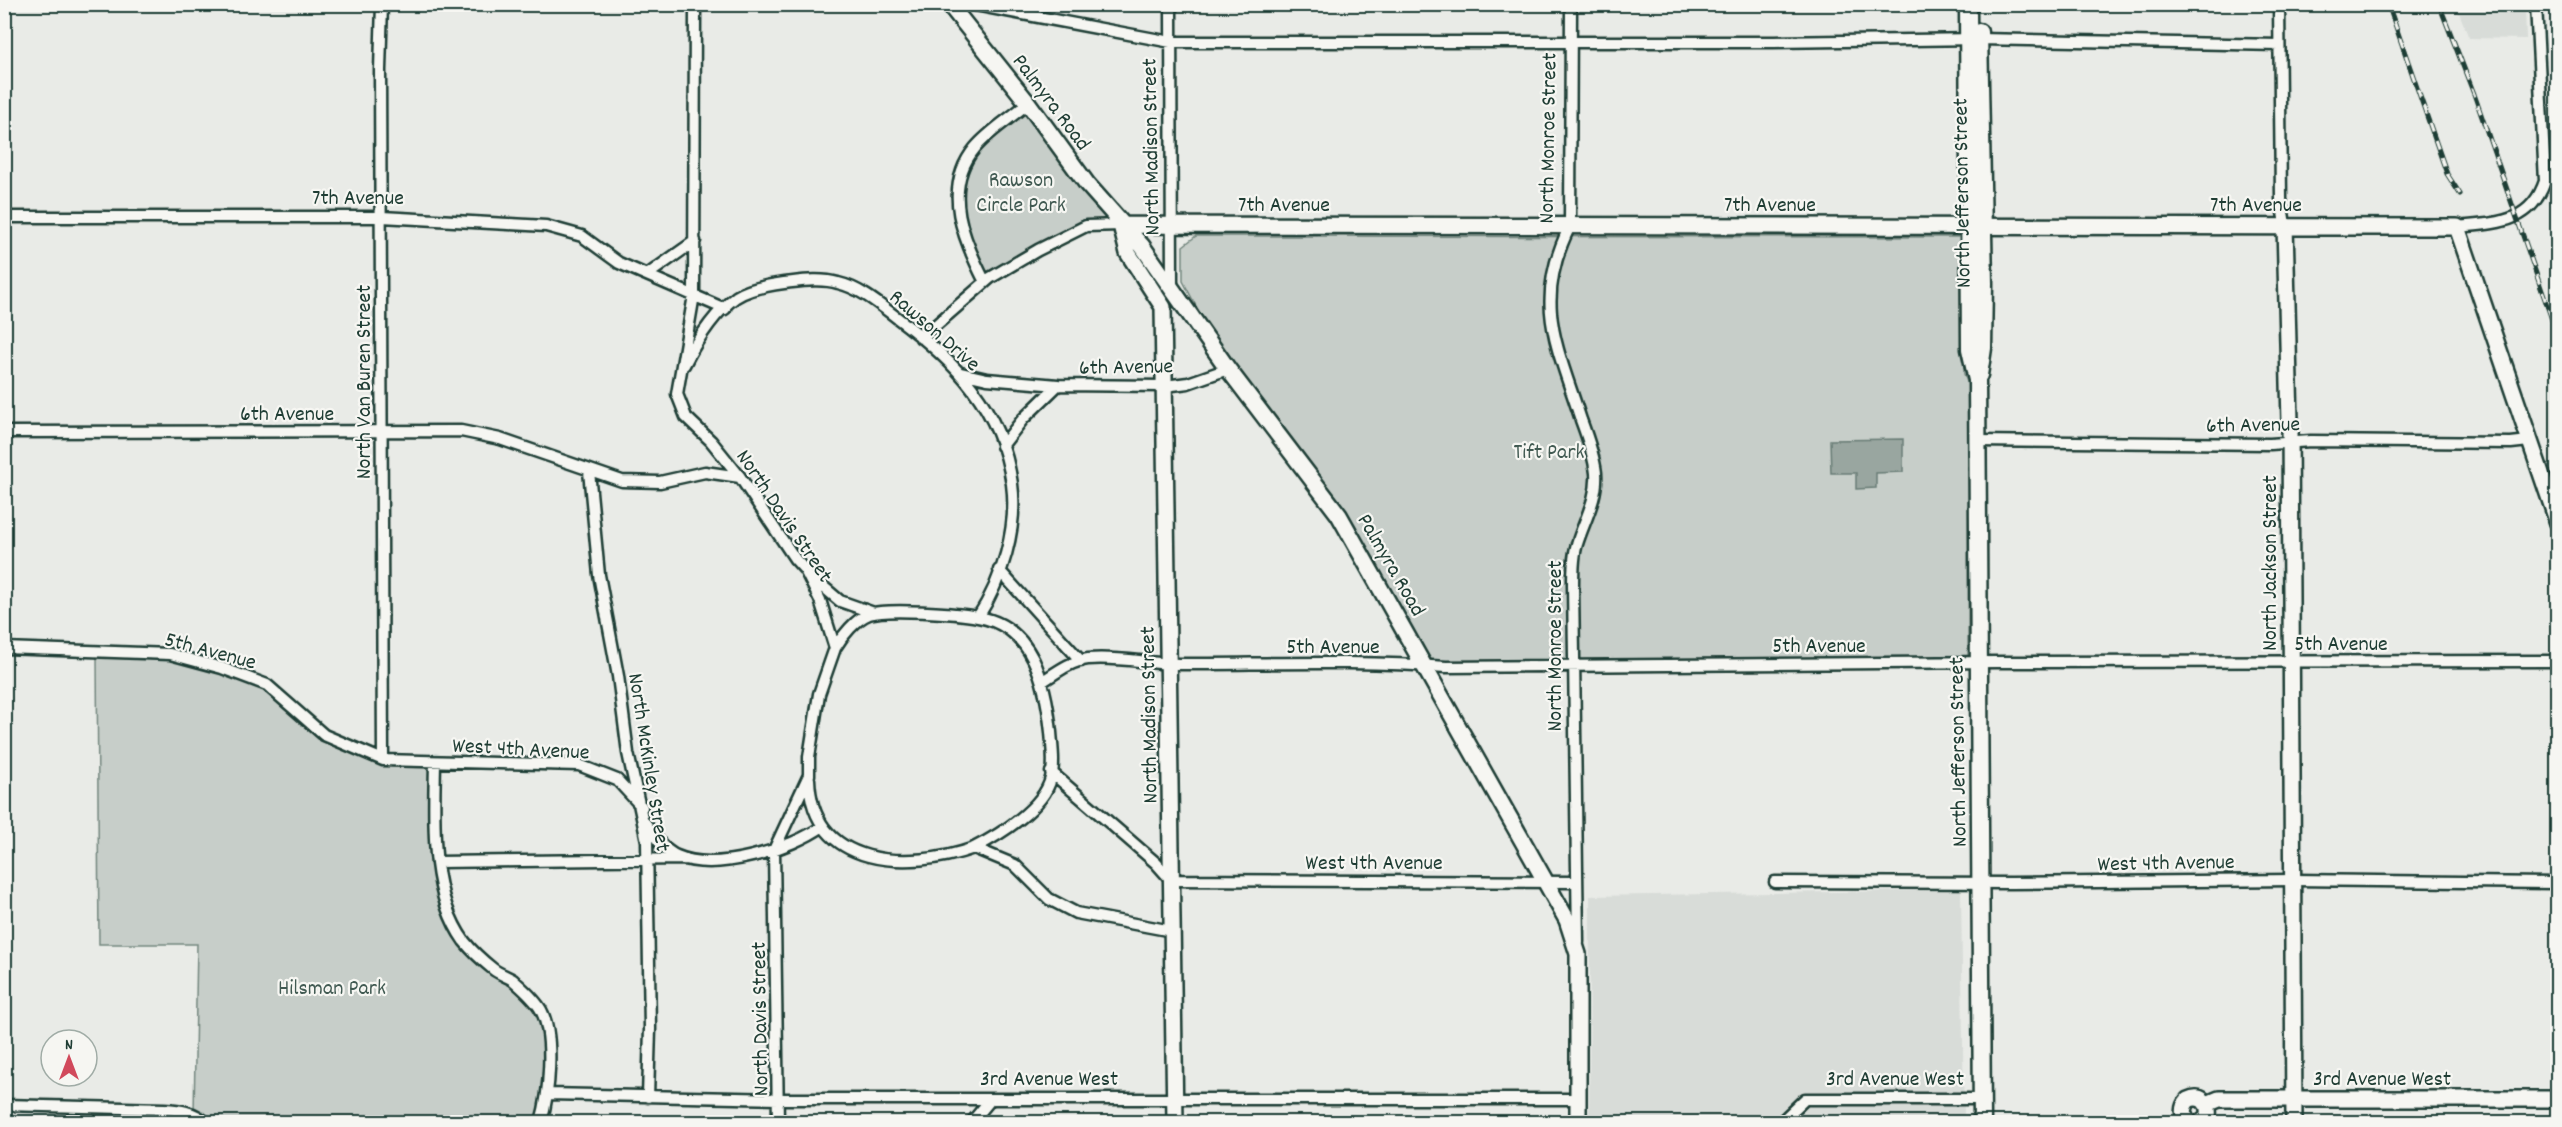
<svg xmlns="http://www.w3.org/2000/svg" width="2562" height="1127" font-family="Dekko,sans-serif">
	<style>
		.built { fill: #d8dcd8 }
		.green { fill: #c7cec9; stroke: #73867e; stroke-width: 1.5 }
		.water { fill: #99a6a0; stroke: #687c75; stroke-width: 1.5 }
		.lines { fill: none; stroke-linecap: round; stroke-linejoin: round }
		.street-casing { stroke: #1f3d34; stroke-width: 15 }
		.secondary-casing { stroke: #1f3d34; stroke-width: 20 }
		.primary-casing { stroke: #1f3d34; stroke-width: 21 }
		.street { stroke: #f6f6f2; stroke-width: 10 }
		.secondary { stroke: #f6f6f2; stroke-width: 15 }
		.primary { stroke: #f6f6f2; stroke-width: 16 }
		.rail-casing { stroke: #1f3d34; stroke-width: 5 }
		.rail { stroke: #f6f6f2; stroke-width: 3; stroke-dasharray: 9; stroke-linecap: butt }
		.labels { text-anchor: middle; stroke-width: 4.5; stroke-linejoin: round; paint-order: stroke }
		.street-label { font-size: 22px; fill: #1f3d34; stroke: #f6f6f2 }
		.park-label { font-size: 22px; fill: #415a52; stroke: #f6f6f2 }
	</style>
	<rect width="100%" height="100%" fill="#e9ebe7"/>
	<filter id="ink" filterUnits="userSpaceOnUse"><feTurbulence type="fractalNoise" baseFrequency=".0167" numOctaves="2"/><feDisplacementMap in="SourceGraphic" scale="12" xChannelSelector="R" yChannelSelector="G"/><feConvolveMatrix kernelMatrix="1 2 1 2 8 2 1 2 1" color-interpolation-filters="sRGB"/></filter>
	<g filter="url(#ink)">
		<path class="built" d="M2456,5H2525L2526,39L2469,38Z
			M1961,890L1964,1122H1589L1590,896Z"/>
		<path class="green" d="M1028,105L1119,223L1090,224L986,281L962,227L960,187L978,149Z
			M1196,236L1959,237L1964,374L1969,387L1968,656L1813,662L1425,664L1340,514L1228,367L1183,281V246Z
			M97,654L170,657L266,687L307,725L389,764L433,765L441,890L463,942L530,998L546,1028L547,1094L539,1122H205L194,1114L197,944H99Z"/>
		<path class="water" d="M1903,439V472L1876,473V488L1856,489V473H1831L1830,440Z"/>
		<g class="lines">
			<g class="street-casing">
				<path id="street" d="M382,4L380,70L383,760
					M695,4L694,295L677,394L686,417L711,441L740,477L795,559L805,570L820,600L835,648L819,694L809,757V775L774,850L778,1122
					M969,4L1171,42H1774L1979,39L2279,45
					M1171,4L1172,289
					M1571,4L1570,226C1532,302 1557,345 1581,420C1587,436 1594,456 1596,473C1598,498 1584,521 1577,544C1573,556 1573,571 1573,585L1578,942
					M2279,4L2281,199L2285,225
					M4,217H382L546,226L582,236L619,263L725,309
					M2457,227C2496,223 2531,224 2545,181L2536,4
					M647,275L695,241
					M985,282C964,241 941,189 975,148C989,131 1011,118 1028,103
					M921,338L990,278L1038,250L1086,226L1121,225
					M684,365C696,342 715,312 736,297C748,289 770,285 784,283C802,281 821,278 838,283C860,288 879,304 896,317C955,361 1001,407 1012,484C1018,528 1002,580 978,617C957,613 887,608 869,614C856,619 842,636 835,648
					M961,373L987,379L1058,385
					M4,432L461,431L500,439L622,481L660,482L705,472L740,477
					M1977,441L2270,444L2311,441L2511,443L2529,441
					M1002,446L1023,419L1058,385L1165,386L1188,383L1228,369
					M589,471L599,575L618,676L628,753L647,841L650,1029L648,1097
					M999,570L1081,661
					M813,578L840,601L874,613
					M4,648L170,654L222,668L267,685L324,735L383,760L579,765L617,780L642,807
					M1043,681C1057,672 1071,661 1088,659C1118,656 1150,664 1180,664C1268,664 1358,660 1446,667L1996,662L2558,661
					M435,763C434,819 429,892 464,941C472,951 483,961 493,969C499,974 507,976 513,980C523,989 535,999 541,1010C555,1036 549,1095 541,1122
					M1051,772L1156,863L1171,880L1576,882
					M809,779C812,869 909,871 974,848L1015,865L1049,899L1076,913L1172,931
					M645,823C654,835 663,850 677,856C716,873 791,849 823,826
					M974,848C999,835 1044,808 1051,778C1055,764 1052,746 1051,732C1046,685 1034,626 978,617
					M438,862L686,859
					M1775,882L2011,883L2293,880L2558,883
					M548,1094L778,1099H1578
					M4,1105L164,1109C179,1110 194,1111 205,1122
					M972,1122L991,1099
					M1781,1122L1805,1099H1982"/>
			</g>
			<g class="secondary-casing">
				<path id="secondary" d="M949,4L1028,103L1087,184L1142,246L1228,369L1339,515L1553,895L1567,920L1578,954V1122
					M1121,225L2457,227L2558,523
					M1121,225L1128,253L1163,307L1175,1122
					M2285,225L2290,422L2294,1122
					M2207,1104L2219,1099H2558
					M2190,1122C2182,1117 2181,1108 2188,1100C2200,1094 2210,1102 2208,1116L2201,1122"/>
			</g>
			<g class="primary-casing">
				<path id="primary" d="M1968,4L1970,349L1977,380L1982,1122
					M1979,375L1983,348L1984,283L1979,32"/>
			</g>
			<use href="#street" class="street"/>
			<use href="#secondary" class="secondary"/>
			<use href="#primary" class="primary"/>
			<g class="rail-casing">
				<path id="rail" d="M2388,4L2447,174L2460,194
					M2439,4L2474,94L2558,337"/>
			</g>
			<use href="#rail" class="rail"/>
		</g>
	</g>
	<g class="labels">
		<g class="street-label">
			<text transform="translate(1053 101) rotate(53)" y="8">Palmyra Road</text>
			<text transform="translate(1546 138) rotate(-89)" y="8">North Monroe Street</text>
			<text transform="translate(1149 147) rotate(-91)" y="8">North Madison Street</text>
			<text transform="translate(1960 193) rotate(-91)" y="8">North Jefferson Street</text>
			<text x="358" y="204">7th Avenue</text>
			<text x="1284" y="211">7th Avenue</text>
			<text x="1770" y="211">7th Avenue</text>
			<text x="2256" y="211">7th Avenue</text>
			<text transform="translate(936 329) rotate(41)" y="8">Rawson Drive</text>
			<text transform="translate(1126 365) rotate(-1)" y="8">6th Avenue</text>
			<text transform="translate(362 382) rotate(-90)" y="8">North Van Buren Street</text>
			<text x="287" y="420">6th Avenue</text>
			<text transform="translate(2253 423) rotate(-1)" y="8">6th Avenue</text>
			<text transform="translate(786 515) rotate(56)" y="8">North Davis Street</text>
			<text transform="translate(2268 563) rotate(-90)" y="8">North Jackson Street</text>
			<text transform="translate(1393 564) rotate(60)" y="8">Palmyra Road</text>
			<text x="2341" y="650">5th Avenue</text>
			<text x="1819" y="652">5th Avenue</text>
			<text x="1333" y="653">5th Avenue</text>
			<text transform="translate(1553 646) rotate(-90)" y="8">North Monroe Street</text>
			<text transform="translate(211 649) rotate(15)" y="8">5th Avenue</text>
			<text transform="translate(1147 715) rotate(-91)" y="8">North Madison Street</text>
			<text transform="translate(521 747) rotate(3)" y="8">West 4th Avenue</text>
			<text transform="translate(1956 752) rotate(-91)" y="8">North Jefferson Street</text>
			<text transform="translate(651 762) rotate(81)" y="8">North McKinley Street</text>
			<text x="1374" y="869">West 4th Avenue</text>
			<text transform="translate(2166 861) rotate(-1)" y="8">West 4th Avenue</text>
			<text transform="translate(758 1019) rotate(-91)" y="8">North Davis Street</text>
			<text x="1049" y="1085">3rd Avenue West</text>
			<text x="1895" y="1085">3rd Avenue West</text>
			<text x="2382" y="1085">3rd Avenue West</text>
		</g>
		<g class="park-label">
			<text x="1021" y="186">Rawson<tspan x="1021" dy="25">Circle Park</tspan></text>
			<text x="1549" y="458">Tift Park</text>
			<text x="332" y="994">Hilsman Park</text>
		</g>
	</g>
	<rect width="2562" height="1127" fill="none" stroke="#f6f6f2" stroke-width="24"/>
	<rect x="12" y="12" width="2538" height="1103" fill="none" stroke="#1f3d34" stroke-width="2" filter="url(#ink)"/>
	<g transform="translate(69 1058)"><circle r="28" fill="#f6f6f2" stroke="#a0aca6" stroke-width="1.5"/>
	<path d="M0-4.5L10 22L0 15L-10 22Z" fill="#d1495b"/>
	<text y="-9" font-size="16" font-weight="bold" text-anchor="middle" fill="#1f3d34">N</text>
	</g>
</svg>
